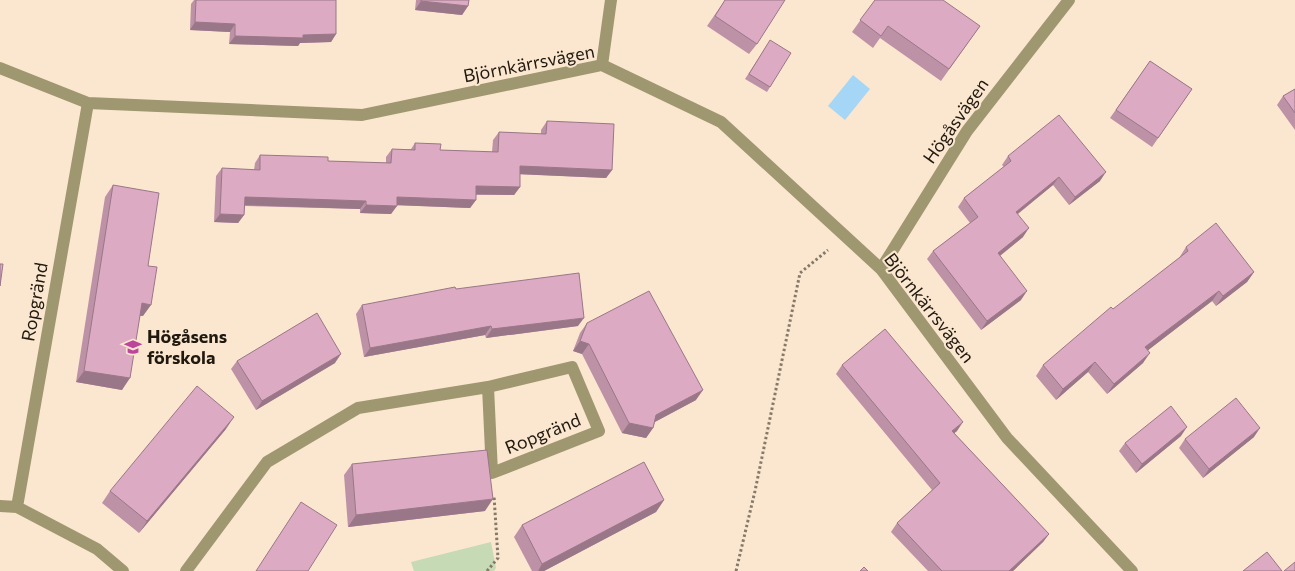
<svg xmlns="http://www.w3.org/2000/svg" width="1295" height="571" font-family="Commissioner,sans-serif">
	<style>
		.green { fill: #c5dab5 }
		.water { fill: #a6d6f6 }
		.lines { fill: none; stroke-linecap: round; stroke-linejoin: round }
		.path { stroke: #867969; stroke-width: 3; stroke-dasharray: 2.5 2.5; stroke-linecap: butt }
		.street { stroke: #9f976f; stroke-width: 12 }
		.wall { fill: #bd92a7 }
		.shaded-wall { fill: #9a7788 }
		.building { fill: #dcaac2; stroke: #9a7788 }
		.labels { text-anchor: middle; stroke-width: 4; stroke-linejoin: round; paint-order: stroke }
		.street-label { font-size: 18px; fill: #201910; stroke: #fbe7cf }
		.poi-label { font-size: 18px; font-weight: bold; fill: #201910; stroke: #fbe7cf; text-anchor: start }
	</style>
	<rect width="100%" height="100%" fill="#fbe7cf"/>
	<path class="green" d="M491,542L496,568L494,571H414L411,562Z"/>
	<path class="water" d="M853,75L870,89L845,120L828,106Z"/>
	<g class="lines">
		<path class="path" d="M487,571L498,558L494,496
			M736,571L755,491L800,273L828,250"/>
		<path class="street" d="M602,65L611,0
			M0,68L88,103L362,115L602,65L721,122L881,269L1007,438L1132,571
			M881,269L967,131L1069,0
			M0,506L17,507L97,549L123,571
			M17,507L88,103
			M186,571L267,462L358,408L488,387L572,367L599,431L492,473L488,387"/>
	</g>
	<path class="wall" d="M194,0H336V34L331,42L300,43L298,46L229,44L230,32L190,30L191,4Z
		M416,0H469L468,6L462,15L415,10Z
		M725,0L757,44L749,54L707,26Z
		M875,0L980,26L941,81L880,38L873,48L852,32Z
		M767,45L770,87L767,92L745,79Z
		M1150,61L1192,89L1152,147L1110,118Z
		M1295,89V130L1277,105L1283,96Z
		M547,121L612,170L606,178L520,174V187L514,195H476V200L470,208L397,205L391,214L360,213V209L245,206L244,215L238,223L214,222L216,176L222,168L254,170L255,163L260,155L328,161L386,163V157L392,149H411L415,143L440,150L492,152L493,140L499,132L541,134V130Z
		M1008,156L1100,181L1069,205L1053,185L1018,214L1023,237L1000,256L1021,300L981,330L927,259L933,251L970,223L958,207L964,198L1004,167L1002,165Z
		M113,185L148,266L143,316H140L122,390L76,382L105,197Z
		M1186,247L1254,272L1247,282L1216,306L1212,301L1148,350L1143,363L1107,394L1088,372L1056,400L1036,376L1043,365L1179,258Z
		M456,289L578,326L486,338L485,335L364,357L356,314L362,305Z
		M587,323L696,400L655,422L653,428L646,438L622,433L582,354L573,351L580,333Z
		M237,361L335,363L256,410L231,369Z
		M842,365L957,431L954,433L1049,534L1043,542L1013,571H928L891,532L897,523L932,490L836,374Z
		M226,429L139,533L102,503L110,491Z
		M1181,436L1136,473L1119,451L1125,443Z
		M1254,437L1203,478L1179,448L1185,439Z
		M352,464L485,511L348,527L344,475Z
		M664,500L656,512L544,571H532L514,537L522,525Z"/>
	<path class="shaded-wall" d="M421,1L468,6L462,15L415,10Z
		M195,22L235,24L230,32L190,30Z
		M336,34L331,42L300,43L298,46L229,44L235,36Z
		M520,166L612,170L606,178L514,174Z
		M1106,172L1100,181L1069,205L1075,197Z
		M1059,177L1053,185L1010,220L1016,212Z
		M476,186L520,187L514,195L470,194Z
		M245,197L366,201L360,209L240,205Z
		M397,197L476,200L470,208L392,205Z
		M366,205L397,206L391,214L360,213Z
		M220,214L244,215L238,223L214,222Z
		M1029,228L1023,237L992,262L998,253Z
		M1254,272L1247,282L1216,306L1223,296Z
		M1027,291L1021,300L981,330L987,321Z
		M1219,291L1212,301L1138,358L1145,347Z
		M142,303L151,305L143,316L134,315Z
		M584,318L578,326L486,338L492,329Z
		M491,326L485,335L364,357L370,348Z
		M580,341L589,344L582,354L573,351Z
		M1150,353L1143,363L1107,394L1114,384Z
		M341,354L335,363L256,410L262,401Z
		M1095,362L1088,372L1056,400L1063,389Z
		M84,371L130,378L122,390L76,382Z
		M703,390L696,400L649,425L656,415Z
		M234,417L226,429L139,533L147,521Z
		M963,422L957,431L946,440L952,431Z
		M629,423L653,428L646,438L622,433Z
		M1187,427L1181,436L1136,473L1142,464Z
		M1260,428L1254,437L1203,478L1209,469Z
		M493,499L485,511L348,527L356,515Z
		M664,500L656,512L544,571H538L542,564Z
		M1049,534L1043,542L1013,571H1009Z"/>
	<path class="building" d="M196,0H336V34L303,35V38L235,36V24L195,22Z
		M421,0H469L468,6L421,1Z
		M725,0H785L757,44L715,16Z
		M875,0H943L980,26L949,69L888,26L881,36L860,20Z
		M770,40L791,53L770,87L749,74Z
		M1150,61L1192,89L1158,138L1116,110Z
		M1295,89V113L1283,96Z
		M1059,115L1106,172L1075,197L1059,177L1016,212L1029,228L998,253L1027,291L987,321L933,251L978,217L964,198L1011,161L1008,156Z
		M547,121L614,124L612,170L520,166V187L476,186V200L397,197V206L366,205V201L245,197L244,215L220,214L222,168L260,170V155L328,157V161L391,163L392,149L415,150V143L441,144L440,150L498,152L499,132L546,134Z
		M113,185L159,193L148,266L157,267L151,305L142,303L130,378L84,371Z
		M1216,223L1254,272L1223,296L1219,291L1145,347L1150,353L1114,384L1095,362L1063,389L1043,365L1111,307L1113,309L1188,251L1186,247Z
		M0,264H3L0,286Z
		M579,273L584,318L492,329L491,326L370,348L362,305L455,287L456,289Z
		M649,291L703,390L656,415L653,428L629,423L589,344L580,341L587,323Z
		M317,313L341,354L262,401L237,361Z
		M885,329L963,422L952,431L1049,534L1009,571H942L897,523L940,483L842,365Z
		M197,386L234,417L147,521L110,491Z
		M1236,398L1260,428L1209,469L1185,439Z
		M1171,406L1187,427L1142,464L1125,443Z
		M487,450L493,499L356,515L352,464Z
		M644,462L664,500L542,564L522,525Z
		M301,502L337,525L308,571H256Z
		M1267,552L1282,571H1243Z
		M1295,562V571H1284Z
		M864,567L868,571H860Z"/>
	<defs>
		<g id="school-bare" transform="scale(1.35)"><path d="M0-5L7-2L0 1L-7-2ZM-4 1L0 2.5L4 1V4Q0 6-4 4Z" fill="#bd469c" stroke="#fbe7cf" stroke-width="2.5" paint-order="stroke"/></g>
	</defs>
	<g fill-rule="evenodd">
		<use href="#school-bare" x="133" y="347"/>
	</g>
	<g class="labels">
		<g class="street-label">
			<text transform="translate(529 64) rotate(-11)" y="6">Björnkärrsvägen</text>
			<text transform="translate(956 121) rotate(-55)" y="6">Högåsvägen</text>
			<text transform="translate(35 302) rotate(-80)" y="6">Ropgränd</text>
			<text transform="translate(929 308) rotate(52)" y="6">Björnkärrsvägen</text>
			<text transform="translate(543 434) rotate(-22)" y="6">Ropgränd</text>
		</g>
		<g class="poi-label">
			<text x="147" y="343">Högåsens<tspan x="147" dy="21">förskola</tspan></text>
		</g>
	</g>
</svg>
